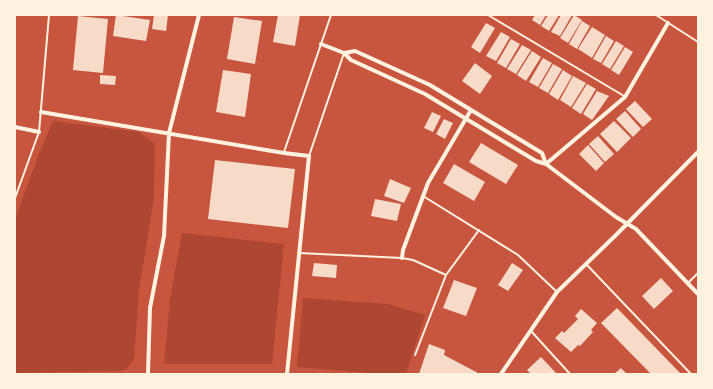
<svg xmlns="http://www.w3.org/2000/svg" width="713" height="389" font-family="Raleway,sans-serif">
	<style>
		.green { fill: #ae4732 }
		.building { fill: #f7dbc8 }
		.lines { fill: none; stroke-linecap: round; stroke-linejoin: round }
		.service { stroke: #fff3e0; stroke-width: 2 }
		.minor { stroke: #fff3e0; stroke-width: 4 }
	</style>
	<rect width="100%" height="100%" fill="#c8553d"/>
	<path class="green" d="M53,121L139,132L155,144L154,197L139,291L134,359L126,369L119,371L15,373V219L40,151Z
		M182,233L284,244L272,364H164L170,299Z
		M303,298L388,304L425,315L406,374H382L297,367Z"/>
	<path class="building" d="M116,15L150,20L146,41L113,36Z
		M154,15H168L166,31L152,29Z
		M278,15H300L295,46L273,42Z
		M535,15H546L540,25L532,20Z
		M548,15H559L549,31L541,26Z
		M561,15H572L560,36L551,32Z
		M574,15L582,20L568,43L560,38Z
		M78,16L108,19L103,73L73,70Z
		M234,17L262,21L255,64L227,59Z
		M582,21L590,26L577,49L569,44Z
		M486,23L495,28L480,53L471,47Z
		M592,27L605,35L592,58L578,49Z
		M501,32L510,37L496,61L486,56Z
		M606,36L614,41L601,63L593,59Z
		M511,39L520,44L506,68L497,63Z
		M616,41L624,46L610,69L602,64Z
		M522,45L531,50L516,74L507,69Z
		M625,47L633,52L619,75L611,70Z
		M532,51L541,57L526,81L517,75Z
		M543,58L552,63L538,87L529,82Z
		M475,63L492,76L480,94L462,81Z
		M553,64L562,69L548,93L539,88Z
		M223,70L251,74L245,117L216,112Z
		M563,70L572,76L558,100L549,94Z
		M100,75L116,76L115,85L100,84Z
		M573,76L586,83L571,107L560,100Z
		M587,84L596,89L581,114L572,108Z
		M597,91L609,96L592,120L583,114Z
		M635,101L652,119L643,127L626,109Z
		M625,111L641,129L633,137L616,119Z
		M432,112L441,116L433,132L424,128Z
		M444,119L453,123L445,139L436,134Z
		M614,121L631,138L617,152L600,134Z
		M598,136L614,154L605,162L589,144Z
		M481,143L518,165L506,184L469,162Z
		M588,145L604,163L596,171L579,154Z
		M215,160L295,169L288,228L208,219Z
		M454,164L485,182L474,201L443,183Z
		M390,179L411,188L404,203L384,196Z
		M375,199L401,204L397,221L371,216Z
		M314,263L337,265L336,278L312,276Z
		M512,263L523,270L508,291L498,285Z
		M661,278L673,291L654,309L642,296Z
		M454,280L477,288L466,316L443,308Z
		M617,308L681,374H651L601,323Z
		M581,309L597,323L591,330L593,332L580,346L578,345L571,352L555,338L562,331L564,333L578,319L575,316Z
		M429,344L445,350L444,355L478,373L477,374H419Z
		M541,357L557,374H531L527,370Z
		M621,368L627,374H614Z"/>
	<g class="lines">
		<path class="service" d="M488,15L624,96
			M656,15L698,42
			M284,152L331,15
			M309,156L344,53
			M423,196L518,255L557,292
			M15,198L39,132L49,15
			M299,253L402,258L413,260L446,275L479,230
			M587,265L691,374
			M688,283L698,273
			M531,331L570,374
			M415,355L446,275"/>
		<path class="minor" d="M321,44L344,53L351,60L425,94L536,161L546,164L616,217L636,229L698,294
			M344,53L355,51L430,85L542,153L546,164
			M41,112L284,153L309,156L287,374
			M15,127L39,132
			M546,164L625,97L668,23
			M402,258L403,250L428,183L471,110
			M148,374L150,308L164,236L169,133L199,15
			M501,374L557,292L616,235L698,152"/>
	</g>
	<rect width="713" height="389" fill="none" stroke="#fff3e0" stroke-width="32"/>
</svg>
